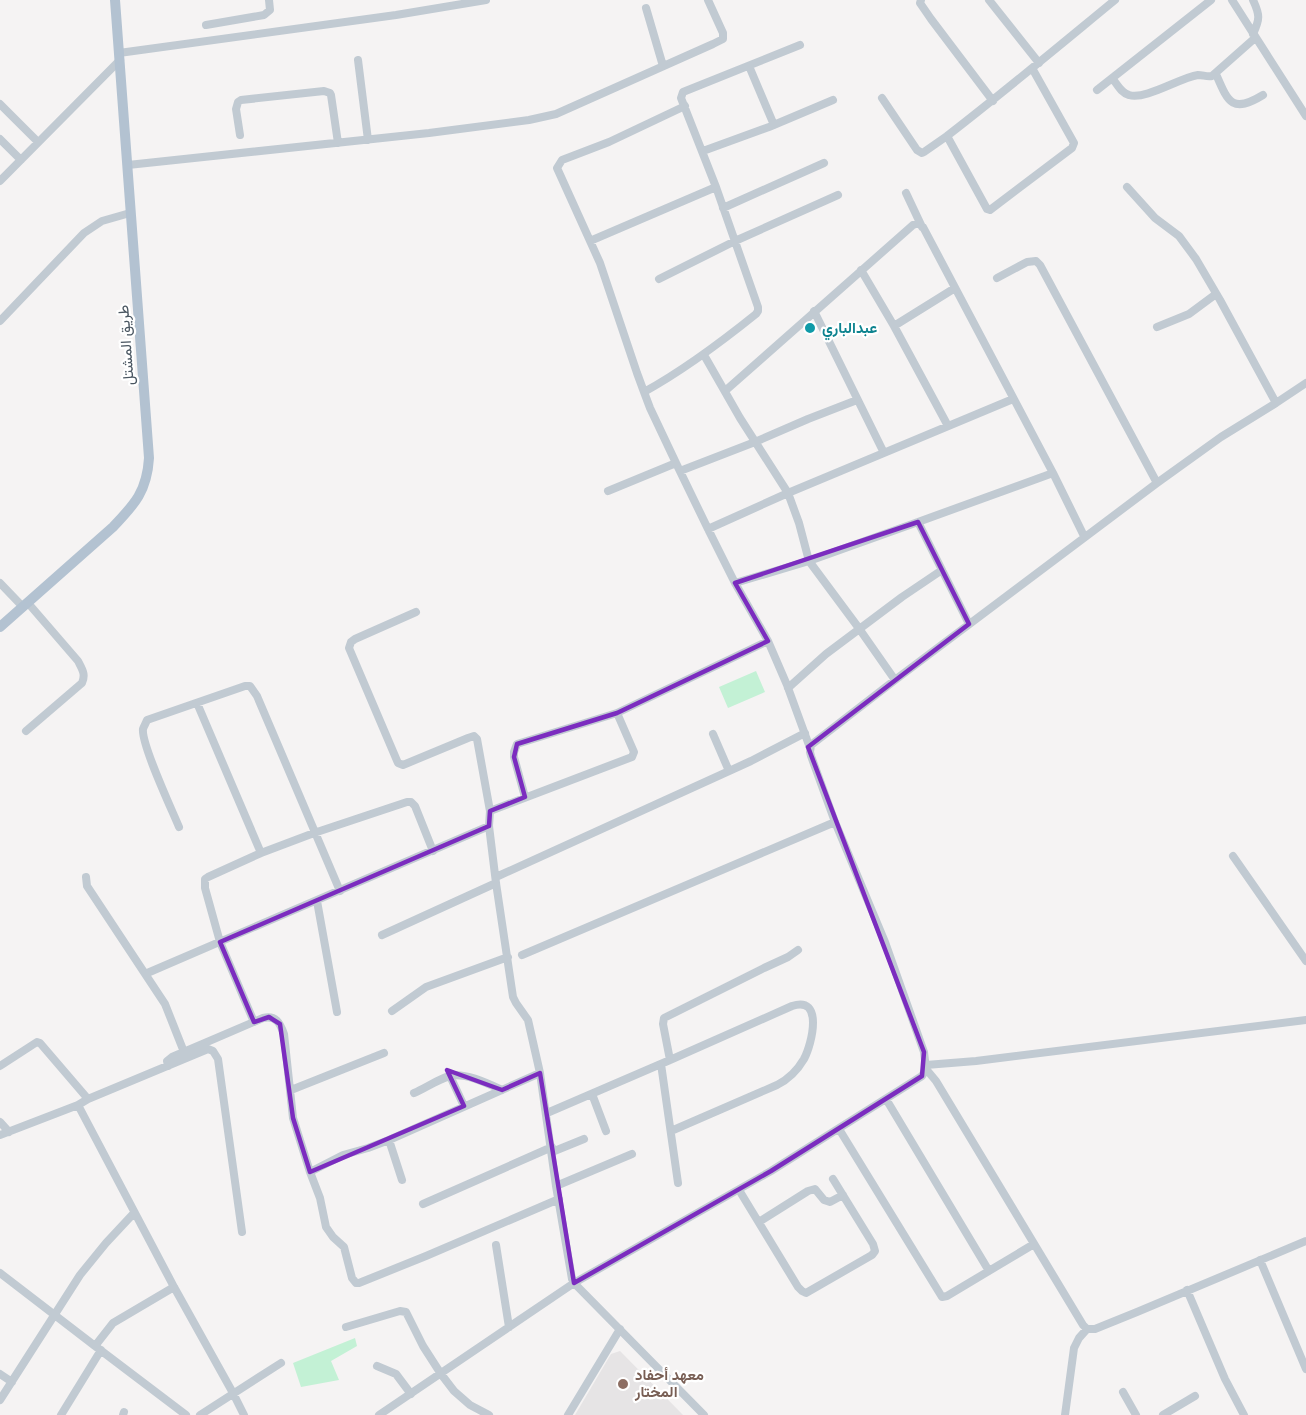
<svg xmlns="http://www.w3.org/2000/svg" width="1306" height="1415" font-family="'DM Sans',Vazirmatn,sans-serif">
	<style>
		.education { fill: #e6e4e5 }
		.grass { fill: #c3f1d5 }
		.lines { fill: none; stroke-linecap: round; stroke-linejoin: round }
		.minor { stroke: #c1cad2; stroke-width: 8 }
		.major { stroke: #b3c2d1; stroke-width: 10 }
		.marked { fill: none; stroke: #7b2cbf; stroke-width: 4.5; stroke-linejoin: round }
		.culture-dot { fill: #0f9aa8; stroke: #fff; stroke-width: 2 }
		.education-dot { fill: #8d6e63; stroke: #fff; stroke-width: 2 }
		.labels { text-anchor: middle; stroke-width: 4.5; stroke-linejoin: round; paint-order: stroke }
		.culture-label { font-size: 15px; font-weight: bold; fill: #0d838f; stroke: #fff; text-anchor: start }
		.street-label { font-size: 15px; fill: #4a5661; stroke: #fff }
		.education-label { font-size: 15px; font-weight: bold; fill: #785e54; stroke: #fff; text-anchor: start }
	</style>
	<rect width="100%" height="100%" fill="#f5f3f3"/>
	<path class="education" d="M620,1351L683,1415H575L611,1354Z"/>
	<path class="grass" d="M756,671L765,692L728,708L719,687Z
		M355,1338L357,1346L331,1361L339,1380L301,1387L293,1363Z"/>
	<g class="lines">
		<path class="minor" d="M921,0L920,3L931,19L993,101
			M989,0L1039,63
			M1232,0L1306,116
			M1253,0C1260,15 1260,19 1253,34
			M646,8L663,66
			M206,25L264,15L270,10L269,0
			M800,45L683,92L681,98L716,187L758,307V311L756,314C720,343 684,370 644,392L650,408L676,463L708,529L735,583L768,641L787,685L810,748
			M119,53L396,15L486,0
			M358,60L368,140
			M749,66L774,125
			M1032,68L1074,143L1072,148L990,210L987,209L947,136C1004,92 1059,46 1115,0
			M1216,74C1228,102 1232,114 1263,95
			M1112,78C1117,84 1121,93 1129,95C1146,100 1179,78 1198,75C1203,75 1207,77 1212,76L1255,38
			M1097,90L1211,0
			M882,98L917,150L922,153L924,152L947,136
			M0,104L38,142
			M240,135L236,109L238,102L241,100L324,91L330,93L331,95L338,143
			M0,139L21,160
			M703,151L769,127L833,100
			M128,165L429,133L529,120L556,114L713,44L723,39V33L708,0
			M0,181L120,60
			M1127,187L1155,218L1179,236L1196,259L1220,300L1276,403
			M906,193L922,227
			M723,208L824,163
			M590,241L716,187
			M861,270L894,326L948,426
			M997,278L1027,262L1036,261L1040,265L1157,483
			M659,279L735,241L838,195
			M814,311L884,453
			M0,321L84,233L102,221L130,213
			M894,326L955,288
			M1157,327L1189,314L1216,294
			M704,355L740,418L788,493L799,523L809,561L858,627L895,680
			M725,391L913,225L918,223L923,227L1053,473L1084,536
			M644,392L637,373L600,263L557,168L562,160L609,142L685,106
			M680,471L755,442L808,419L857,400
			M608,491L676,463
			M918,522L1053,473
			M708,529L788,493L1013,399
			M0,583L23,607
			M735,583L809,561L918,522L969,624
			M416,612L355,639L351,642L349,648L398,763L403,765L468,738L474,736L477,739L490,811L489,826L496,883L513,997L516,1003L528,1020L540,1073L556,1186L572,1279L574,1283L704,1415
			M788,688L826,654L902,597L942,570
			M197,703L261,853
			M26,731L82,683C86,674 82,669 78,661L28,603
			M713,734L729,771
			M525,797L514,757V752L517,744L617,713L768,641
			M490,811L632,757L634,752L617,713
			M179,827C172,810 141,744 143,729C144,726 146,723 147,720L245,686H250L257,696L340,891
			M1233,856L1306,961
			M86,877L87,886L165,1004L184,1052
			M496,877L751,761L805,733
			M317,901L337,1012
			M382,935L496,883
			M522,955L835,822
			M145,974L489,826
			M392,1011L426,987L508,957
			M254,1022L220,942L205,888V879L208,877L261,853L314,833L407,802H411L415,806L433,851
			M670,1060L663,1024L664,1018L764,968L788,957L798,950
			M661,1064L678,1183
			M926,1065L976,1061L1306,1020
			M0,1066L37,1042L40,1043L88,1099
			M168,1066L167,1061L172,1057L263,1018C276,1015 280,1023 284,1034L293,1118L310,1172L343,1155L368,1148L389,1140L540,1073
			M926,1069L936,1081L1083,1325L1087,1329H1095L1137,1312L1306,1241
			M450,1076L464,1106
			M291,1090L384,1053
			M414,1093C426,1088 438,1079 450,1076C465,1072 489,1084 502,1090
			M592,1094L606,1131
			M886,1099L989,1271
			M78,1105L174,1287L233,1393L244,1415
			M547,1113L670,1060L792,1006C824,995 812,1044 804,1059C797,1071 789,1079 777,1085L671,1131
			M0,1122L9,1132
			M839,1129L942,1297L947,1296L1034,1244
			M0,1135L78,1105L88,1099L208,1049L213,1051L218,1059L242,1232
			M389,1140L402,1180
			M552,1152L584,1139
			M310,1172L320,1198L326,1227L333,1237L344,1247L352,1278L356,1283H359L426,1256L559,1199
			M556,1186L632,1154
			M739,1190L798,1287L802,1291L806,1293L872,1255L875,1251L873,1244L833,1179
			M423,1204L552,1147
			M759,1222L808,1191L815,1189L824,1200L830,1202L843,1195
			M496,1245L509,1327
			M1260,1260L1306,1369
			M0,1273L95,1346L113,1323L174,1287
			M1187,1290L1225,1379L1244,1415
			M346,1327L400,1311L406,1312L423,1346L441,1374L454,1391L470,1405L489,1415
			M95,1346L186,1415
			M377,1366L396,1374L411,1394
			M0,1374L12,1382
			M1123,1392L1136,1415
			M0,1400L80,1275L106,1243L134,1213
			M61,1415L101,1350
			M123,1415L124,1412
			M200,1415L281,1363
			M379,1415L574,1283L771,1171L922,1076L926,1069L924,1052L885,942L835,822L811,756L810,752L811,745L895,680L1157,483L1221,437L1276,403L1306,383
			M568,1415L620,1329
			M1065,1415L1074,1348L1079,1338L1087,1329
			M1163,1415L1195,1396"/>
		<path class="major" d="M0,627L113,527C135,504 147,491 149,458L115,0"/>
	</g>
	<path class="marked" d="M918,522L969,624L808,747L924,1052L922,1076L771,1171L574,1283L540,1073L502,1090L447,1070L464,1106L310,1172L293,1118L280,1024L269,1017L254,1022L220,942L489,826L490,811L525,797L514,757L517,744L617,713L768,641L735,583Z"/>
	<circle class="culture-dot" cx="810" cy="328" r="6"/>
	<circle class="education-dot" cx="623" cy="1384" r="6"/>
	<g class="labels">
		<g class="culture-label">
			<text x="822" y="333">عبدالباري</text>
		</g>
		<g class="street-label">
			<text transform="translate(126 345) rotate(-94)" y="5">طريق المشتل</text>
		</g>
		<g class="education-label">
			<text x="635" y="1380">معهد أحفاد<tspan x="635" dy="17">المختار</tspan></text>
		</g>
	</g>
</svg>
